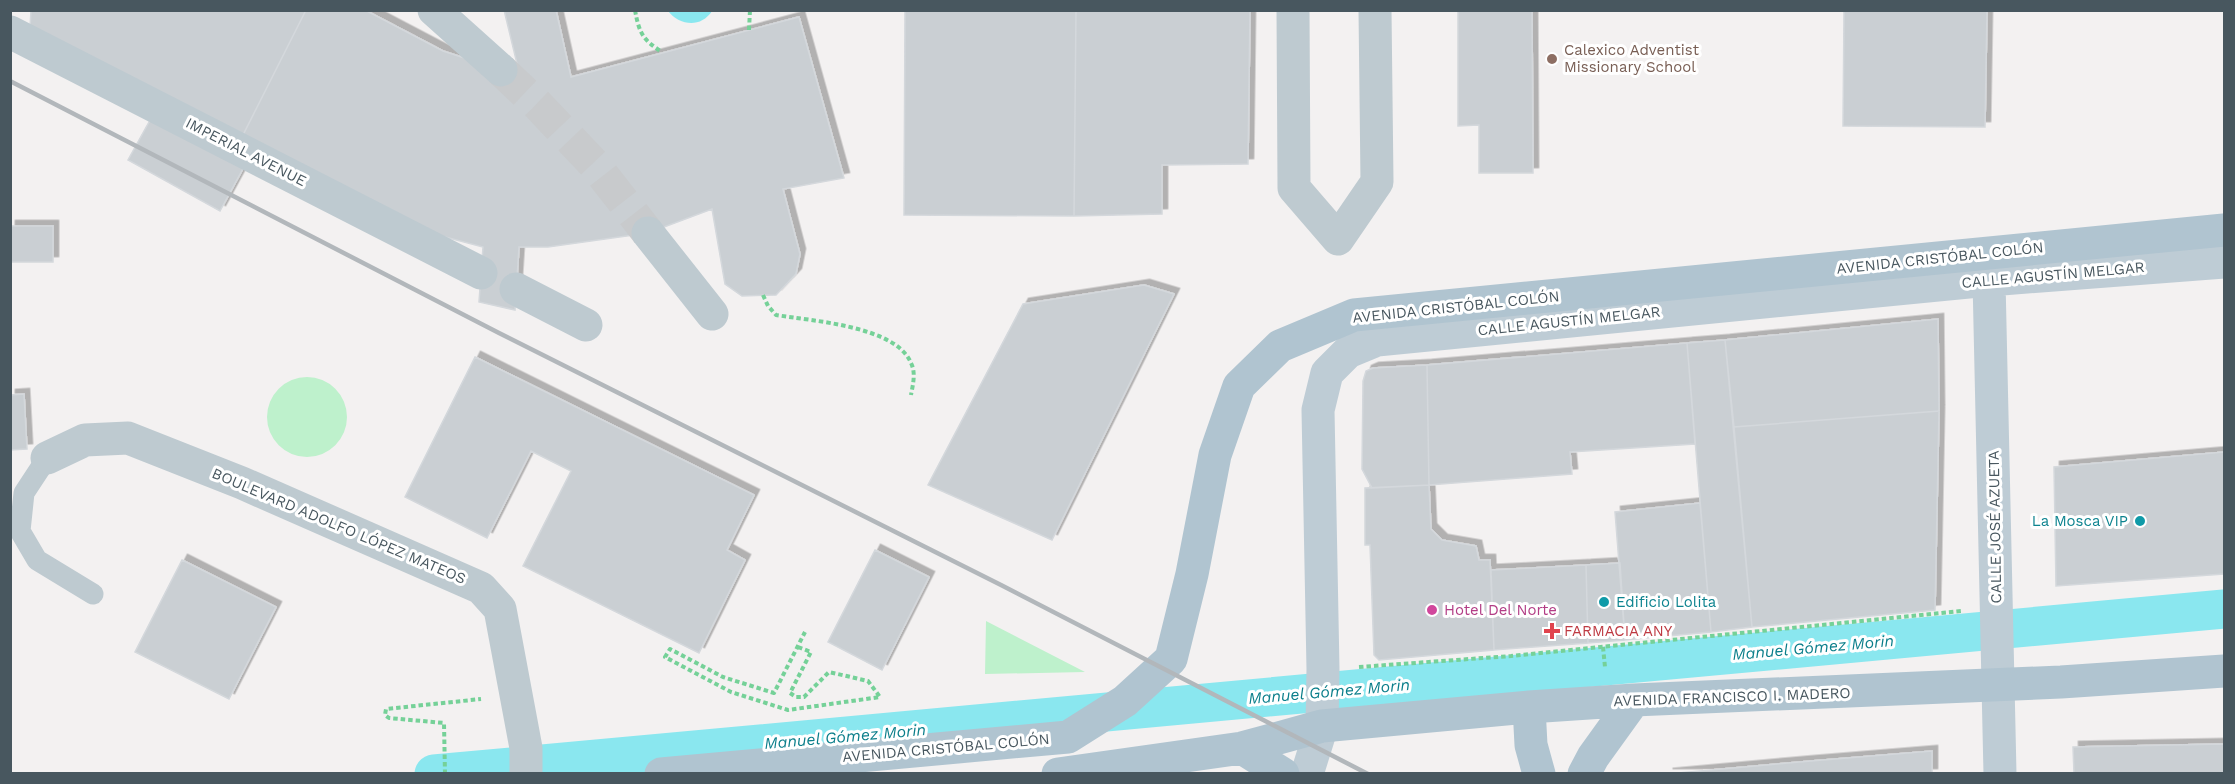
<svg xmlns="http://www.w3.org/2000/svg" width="2235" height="784" font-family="'Work Sans',sans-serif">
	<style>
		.green { fill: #bef1cc }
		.water { fill: #8ae7ef }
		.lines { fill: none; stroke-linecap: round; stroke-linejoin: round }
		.canal { stroke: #8ae7ef; stroke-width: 39 }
		.building { fill: #cacfd3; stroke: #d4d8dc; stroke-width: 1.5; filter: url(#shadow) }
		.street-tunnel { stroke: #c8cacc; stroke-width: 33; stroke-dasharray: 33 16; stroke-linecap: butt }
		.path { stroke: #75d198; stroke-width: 4; stroke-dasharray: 4.5 3; stroke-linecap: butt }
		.lane { stroke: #becad0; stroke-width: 21 }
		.street { stroke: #becad0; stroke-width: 33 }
		.secondary { stroke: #beccd5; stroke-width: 33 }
		.primary { stroke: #b0c4d0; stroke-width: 33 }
		.rail { stroke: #b2b7bb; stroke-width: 4.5 }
		.education-dot { fill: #8d6e63; stroke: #fff; stroke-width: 2 }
		.culture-dot { fill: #0f9aa8; stroke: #fff; stroke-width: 2 }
		.hotel-dot { fill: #d1479c; stroke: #fff; stroke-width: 2 }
		.health-dot { fill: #e0444e; stroke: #fff; stroke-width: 2 }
		.labels { text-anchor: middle; stroke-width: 6; stroke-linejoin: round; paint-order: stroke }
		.education-label { font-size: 15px; fill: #785e54; stroke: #fff; text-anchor: start }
		.street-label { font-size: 15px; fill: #48575f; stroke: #fff }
		.culture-label { font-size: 15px; fill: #0d838f; stroke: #fff; text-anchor: end }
		.hotel-label { font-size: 15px; fill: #b23c85; stroke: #fff; text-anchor: start }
		.health-label { font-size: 15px; fill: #be3a42; stroke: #fff; text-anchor: start }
		.water-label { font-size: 16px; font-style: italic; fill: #0a7e8a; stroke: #fff }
	</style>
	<defs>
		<filter id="shadow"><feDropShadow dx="5.5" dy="-5.5" stdDeviation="0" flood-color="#0004"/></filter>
	</defs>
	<rect width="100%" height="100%" fill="#f3f1f1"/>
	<path class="green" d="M267 417a40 40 0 1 1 80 0a40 40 0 1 1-80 0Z
		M986,621L1085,672L985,674Z"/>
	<path class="water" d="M668,11H712C701,28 680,26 668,11Z"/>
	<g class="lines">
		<path class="canal" d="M434,774L2224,609"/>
	</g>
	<path class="building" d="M31,10H306L242,137L30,28Z
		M306,10H365L443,51L501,70L519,72L504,10H556L571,77L799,17L844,178L783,189L800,254L796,274L776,295L742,296L725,284L712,209L648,233L548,247H519L515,310L479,302L483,247L400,225L242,137Z
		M905,10H1076L1074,216L904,215Z
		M1076,10H1250L1248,164L1162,165V214L1074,216Z
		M1458,10H1532L1533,173H1479V125L1458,126Z
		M1844,10H1987L1985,127L1843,126Z
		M154,113L246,163L220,211L128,160Z
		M10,226H53V262H10Z
		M1144,285L1174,294L1052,540L928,485L1023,304Z
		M1938,319L1939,411L1734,427L1725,340Z
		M1725,340L1752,627L1711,632L1687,343Z
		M1687,343L1695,444L1570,452L1572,474L1429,485L1427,365Z
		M475,357L754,495L727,550L745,560L699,653L523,566L571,471L531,451L487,538L405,497Z
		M1427,365L1429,485L1372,488L1362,469L1363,381L1366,371L1373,368Z
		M24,394L27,449L10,450V395Z
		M1939,411L1935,610L1752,627L1734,427Z
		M2224,452V574L2056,586L2054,467Z
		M1429,485L1431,529L1442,540L1476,546L1479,560H1490L1494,650L1379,660L1374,655L1370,545H1365V488Z
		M1700,503L1711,632L1625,640L1615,512Z
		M875,550L929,577L882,670L828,642Z
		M182,560L276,607L229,699L135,652Z
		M1620,563L1625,640L1588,643L1586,565Z
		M1586,565L1588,643L1494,650L1491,570Z
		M2224,744V774H2074L2073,747Z
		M1932,751V774H1667L1811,761Z"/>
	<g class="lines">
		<path class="street-tunnel" d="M501,70L537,104L594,164L648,233"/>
		<path class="path" d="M635,10C639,33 643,40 662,52
			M749,30L750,10
			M763,295L768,306L776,315C812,321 896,326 911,363C916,373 913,384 911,395
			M798,647L811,652L790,693L796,697H804L829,672L868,681L880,697L788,710L731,692L665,657L670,649L723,677L774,693L805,632
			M1603,647L1605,667
			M1359,667L1511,656L1961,611
			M445,774L444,723L389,718L385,715L386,709L481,699"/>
		<path class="lane" d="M47,458L24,493L20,531L37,560L93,594"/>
		<path class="street" d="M434,10L501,70
			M1293,10L1294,188L1338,239L1377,182L1375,10
			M10,32L481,273
			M648,233L712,314
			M516,289L586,325
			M47,458L85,440L128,438L242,483L481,588L500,609L526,748V774"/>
		<path class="secondary" d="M1989,280L2000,774
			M1307,774L1322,726L1323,669L1318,410L1327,373L1348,352L1377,340L1989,280L2224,262"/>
		<path class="primary" d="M1529,707L1531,745L1539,774
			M1242,748L1283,774
			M661,774L1068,737L1125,701L1171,659L1192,574L1215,455L1239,386L1280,346L1354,315L2224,230
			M1058,774L1242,748L1322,726L1529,707L1634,700L2061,682L2224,671
			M1584,774L1593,757L1634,700"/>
		<path class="rail" d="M10,81L499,333L1001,585L1368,774"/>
	</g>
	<circle class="education-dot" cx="1552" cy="59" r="6"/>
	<g class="culture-dot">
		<circle cx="2140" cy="521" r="6"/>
		<circle cx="1604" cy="602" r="6"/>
	</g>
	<circle class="hotel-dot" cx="1432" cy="610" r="6"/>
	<path class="health-dot" d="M1549 622h6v6h6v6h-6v6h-6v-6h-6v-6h6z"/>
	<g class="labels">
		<g class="education-label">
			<text x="1564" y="55">Calexico Adventist<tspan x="1564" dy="17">Missionary School</tspan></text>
		</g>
		<g class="street-label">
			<text transform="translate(246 152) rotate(27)" y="5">IMPERIAL AVENUE</text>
			<text transform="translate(1940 258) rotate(-6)" y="5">AVENIDA CRISTÓBAL COLÓN</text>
			<text transform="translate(2053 275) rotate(-5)" y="5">CALLE AGUSTÍN MELGAR</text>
			<text transform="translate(1456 307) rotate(-6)" y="5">AVENIDA CRISTÓBAL COLÓN</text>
			<text transform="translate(1569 321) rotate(-6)" y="5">CALLE AGUSTÍN MELGAR</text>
			<text transform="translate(339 526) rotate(23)" y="5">BOULEVARD ADOLFO LÓPEZ MATEOS</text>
			<text transform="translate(1995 527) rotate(-91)" y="5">CALLE JOSÉ AZUETA</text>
			<text transform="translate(1732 697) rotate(-2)" y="5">AVENIDA FRANCISCO I. MADERO</text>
			<text transform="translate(946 748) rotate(-5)" y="5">AVENIDA CRISTÓBAL COLÓN</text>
		</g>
		<g class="culture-label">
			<text x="2128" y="526">La Mosca VIP</text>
			<text x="1616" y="607" text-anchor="start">Edificio Lolita</text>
		</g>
		<g class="hotel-label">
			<text x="1444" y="615">Hotel Del Norte</text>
		</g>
		<g class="health-label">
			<text x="1564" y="636">FARMACIA ANY</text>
		</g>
		<g class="water-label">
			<text transform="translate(1813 647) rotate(-5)" y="6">Manuel Gómez Morin</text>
			<text transform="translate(1329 691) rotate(-5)" y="6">Manuel Gómez Morin</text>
			<text transform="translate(845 736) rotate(-5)" y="6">Manuel Gómez Morin</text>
		</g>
	</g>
	<rect width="2235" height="784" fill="none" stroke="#48575f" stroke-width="24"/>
</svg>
